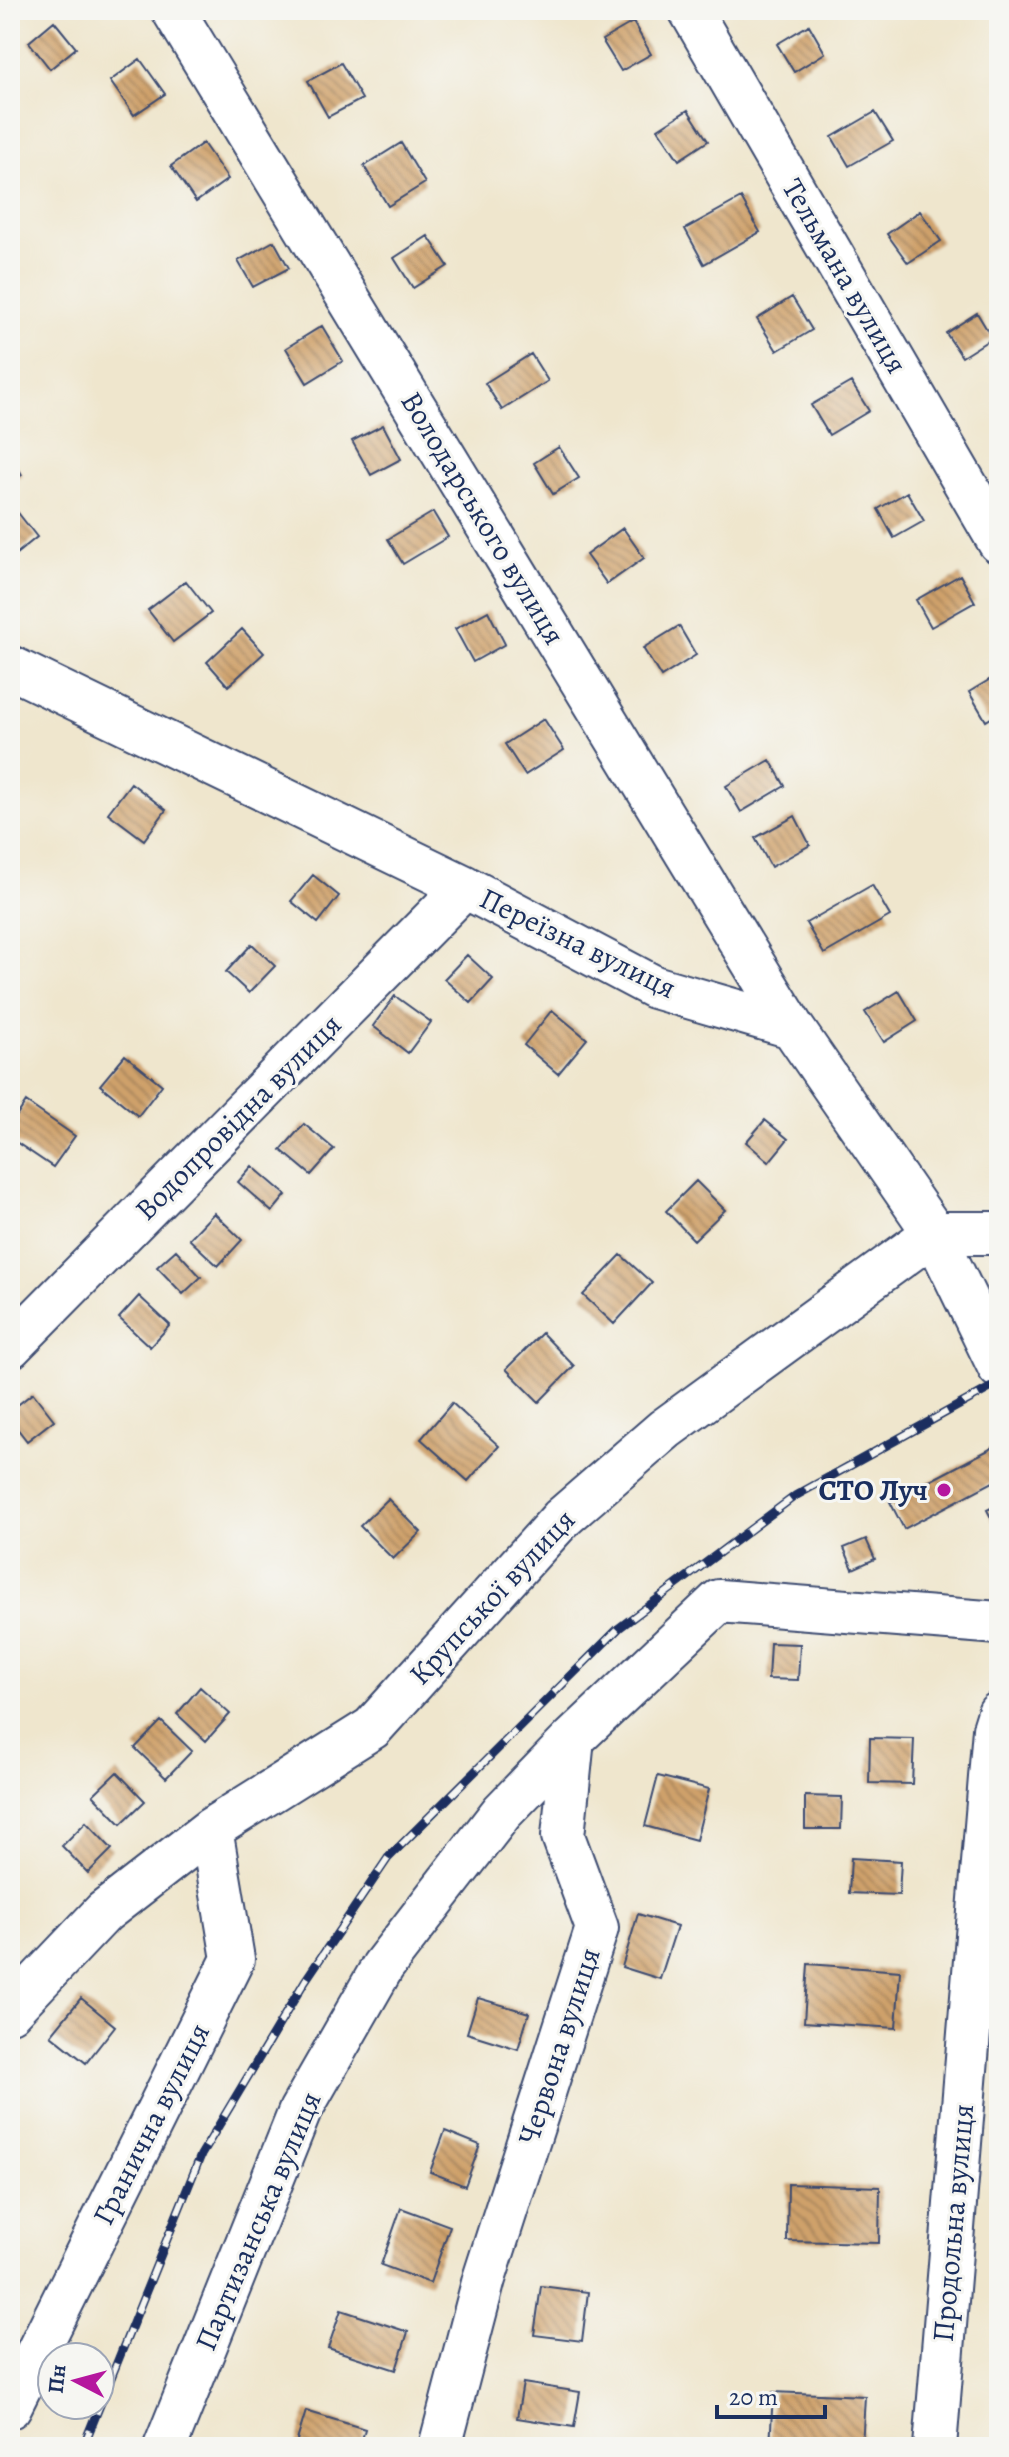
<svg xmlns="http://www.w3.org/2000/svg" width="1009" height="2457" font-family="Alegreya,serif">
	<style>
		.building { fill: url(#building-back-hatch) }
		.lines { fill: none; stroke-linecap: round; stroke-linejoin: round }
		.minor-casing { stroke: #3b4a6f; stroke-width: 46 }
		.minor { stroke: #fff; stroke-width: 42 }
		.rail-casing { stroke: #1b2f5e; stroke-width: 9 }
		.rail { stroke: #f6f6f2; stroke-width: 6; stroke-dasharray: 18; stroke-linecap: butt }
		.poi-dot { fill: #b5179e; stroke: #f6f6f2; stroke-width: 3 }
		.labels { text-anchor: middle; stroke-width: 6; stroke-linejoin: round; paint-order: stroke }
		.street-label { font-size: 30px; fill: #1b2f5e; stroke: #f6f6f2 }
		.poi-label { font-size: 30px; font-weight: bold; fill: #1b2f5e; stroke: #f6f6f2; text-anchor: end }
	</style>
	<defs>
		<pattern id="building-back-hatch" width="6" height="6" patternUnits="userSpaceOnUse" patternTransform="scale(2)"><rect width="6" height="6" fill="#cfa16b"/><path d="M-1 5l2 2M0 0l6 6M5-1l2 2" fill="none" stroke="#a7845b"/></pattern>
	</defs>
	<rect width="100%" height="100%" fill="#f6f6f2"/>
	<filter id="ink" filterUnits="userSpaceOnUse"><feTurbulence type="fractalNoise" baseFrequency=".0125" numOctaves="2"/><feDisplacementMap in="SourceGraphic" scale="16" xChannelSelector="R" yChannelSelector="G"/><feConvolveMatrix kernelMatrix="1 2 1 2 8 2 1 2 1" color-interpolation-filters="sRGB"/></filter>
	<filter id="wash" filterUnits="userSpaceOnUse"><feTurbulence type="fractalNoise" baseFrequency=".006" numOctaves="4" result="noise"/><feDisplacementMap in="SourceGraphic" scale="32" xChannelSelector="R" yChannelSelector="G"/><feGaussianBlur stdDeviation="1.8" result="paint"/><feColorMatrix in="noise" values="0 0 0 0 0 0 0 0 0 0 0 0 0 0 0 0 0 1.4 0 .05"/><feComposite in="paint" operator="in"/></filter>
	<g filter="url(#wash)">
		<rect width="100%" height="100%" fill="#efe6cd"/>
		<g id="blocks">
			<path class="building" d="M263,10H281L268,18Z
				M54,21L76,48L50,69L29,42Z
				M633,22L651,54L621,71L602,40Z
				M809,25L825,53L794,72L777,44Z
				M140,59L165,94L134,115L110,81Z
				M341,63L362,99L328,117L308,81Z
				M688,110L708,141L679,160L658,129Z
				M875,112L893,141L849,166L832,137Z
				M203,143L228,179L196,202L171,166Z
				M401,143L425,183L388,206L364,166Z
				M741,198L760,232L704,264L685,229Z
				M920,211L941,241L908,263L887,234Z
				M428,236L448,266L413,288L394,258Z
				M274,241L289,268L253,287L238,261Z
				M792,297L812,330L777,351L757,319Z
				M977,313L992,338L962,357L946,333Z
				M322,326L343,361L307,383L286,348Z
				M531,354L548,381L502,410L485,383Z
				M851,382L869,411L829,435L811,405Z
				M383,425L401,459L371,475L352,441Z
				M559,447L579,478L553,494L534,463Z
				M10,453L22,475L10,482Z
				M907,492L924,521L894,538L878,509Z
				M12,505L37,537L10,559V507Z
				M433,512L448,537L403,564L388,539Z
				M623,528L644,558L607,584L586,555Z
				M960,575L975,602L931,627L916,600Z
				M186,581L211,613L173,642L148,610Z
				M488,611L505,644L473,662L455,629Z
				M679,626L696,655L661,677L643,648Z
				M242,629L264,653L228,686L207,662Z
				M999,674V713L986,721L969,692Z
				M544,719L564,750L525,775L505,744Z
				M770,760L785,786L741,812L726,786Z
				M131,783L166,810L144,840L108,813Z
				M795,816L810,845L771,867L755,838Z
				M313,875L339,896L318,923L291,901Z
				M872,885L890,916L824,954L806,923Z
				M252,944L275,966L249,993L226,972Z
				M467,955L493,979L471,1003L444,979Z
				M899,991L917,1021L884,1042L865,1012Z
				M395,996L431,1022L408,1053L373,1026Z
				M552,1010L587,1039L558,1074L524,1045Z
				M125,1055L162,1085L138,1116L100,1085Z
				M26,1102L75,1136L53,1167L10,1138V1126Z
				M765,1120L788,1139L769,1162L746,1142Z
				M304,1124L334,1149L311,1175L281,1150Z
				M252,1166L286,1195L272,1212L238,1182Z
				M696,1181L725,1210L694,1240L666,1211Z
				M214,1213L242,1240L218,1266L189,1239Z
				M176,1250L201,1277L183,1294L157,1267Z
				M621,1255L652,1283L614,1324L583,1295Z
				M139,1296L170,1325L150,1347L119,1318Z
				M542,1333L574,1366L539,1402L506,1369Z
				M33,1393L54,1420L27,1441L10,1419V1411Z
				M452,1403L499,1446L468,1481L421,1439Z
				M998,1445L999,1479L904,1529L890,1502Z
				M388,1499L421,1532L393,1559L360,1526Z
				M999,1504V1533L987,1510Z
				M866,1539L875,1559L853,1569L844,1548Z
				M770,1643L800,1644L798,1680L768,1679Z
				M200,1687L230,1714L206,1741L177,1714Z
				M161,1721L192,1751L166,1778L135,1748Z
				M870,1738L914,1739L912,1784L869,1783Z
				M117,1772L145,1801L121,1824L93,1795Z
				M658,1776L709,1789L696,1840L645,1826Z
				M805,1796L842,1797L841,1829H805Z
				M86,1822L112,1849L88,1873L62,1846Z
				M851,1858L901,1861L899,1895L849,1893Z
				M638,1914L677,1926L660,1979L622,1967Z
				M808,1964L900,1971L896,2028L804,2022Z
				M81,1998L115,2026L86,2063L51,2035Z
				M478,1998L529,2013L518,2049L467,2033Z
				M445,2131L480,2145L465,2186L430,2172Z
				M788,2184L880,2187L879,2243L787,2241Z
				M401,2208L450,2226L430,2283L381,2265Z
				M541,2286L588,2292L582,2341L534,2335Z
				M341,2310L408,2332L396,2370L328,2348Z
				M523,2383L580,2392L574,2427L517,2418Z
				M773,2392L865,2396L862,2447H770Z
				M306,2411L365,2429L360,2447H295Z"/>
		</g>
	</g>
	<g filter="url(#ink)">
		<use href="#blocks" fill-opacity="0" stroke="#3b4a6f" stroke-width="2"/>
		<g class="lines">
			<g class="minor-casing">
				<path id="minor" d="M173,10L792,1027
					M690,10L999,542
					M10,667L465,887L654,987L792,1027L934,1233L999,1367
					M10,1347L465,887
					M10,2011L104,1912L211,1829L372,1728L561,1519L665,1429L934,1233H999
					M10,2407L233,1959L211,1829
					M165,2447L300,2111L383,1966L502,1812L573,1739
					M440,2447L484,2279L597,1928L563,1836L573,1739L719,1601L999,1623
					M935,2447L994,1729L999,1713"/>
			</g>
			<use href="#minor" class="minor"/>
			<g class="rail-casing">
				<path id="rail" d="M83,2447L201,2155L305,1981L388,1858L619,1628L795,1496L999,1383"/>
			</g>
			<use href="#rail" class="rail"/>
		</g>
	</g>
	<circle class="poi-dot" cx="944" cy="1490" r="8"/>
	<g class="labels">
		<g class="street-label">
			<text transform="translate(845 276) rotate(60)" y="10">Тельмана вулиця</text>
			<text transform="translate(483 518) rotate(59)" y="10">Володарського вулиця</text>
			<text transform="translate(578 943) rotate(26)" y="10">Переїзна вулиця</text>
			<text transform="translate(238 1117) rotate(-45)" y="10">Водопровідна вулиця</text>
			<text transform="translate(492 1597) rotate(-47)" y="10">Крупської вулиця</text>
			<text transform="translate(559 2046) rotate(-72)" y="10">Червона вулиця</text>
			<text transform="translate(151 2124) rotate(-63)" y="10">Гранична вулиця</text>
			<text transform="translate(258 2221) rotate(-67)" y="10">Партизанська вулиця</text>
			<text transform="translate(953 2223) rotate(-85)" y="10">Продольна вулиця</text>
		</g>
		<g class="poi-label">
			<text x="928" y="1500">СТО Луч</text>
		</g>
	</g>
	<rect width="1009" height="2457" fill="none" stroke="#f6f6f2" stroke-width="40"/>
	<g transform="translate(76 2381) rotate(276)"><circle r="38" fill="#f6f6f2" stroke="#9ea6b7" stroke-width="2"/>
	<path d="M0-6L14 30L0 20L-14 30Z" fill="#b5179e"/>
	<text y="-12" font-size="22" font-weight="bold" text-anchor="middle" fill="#1b2f5e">Пн</text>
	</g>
	<path d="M717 2405v12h108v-12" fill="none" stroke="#1b2f5e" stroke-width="4"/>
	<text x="729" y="2405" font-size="24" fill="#1b2f5e" stroke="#f6f6f2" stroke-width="6" paint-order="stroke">20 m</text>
</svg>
